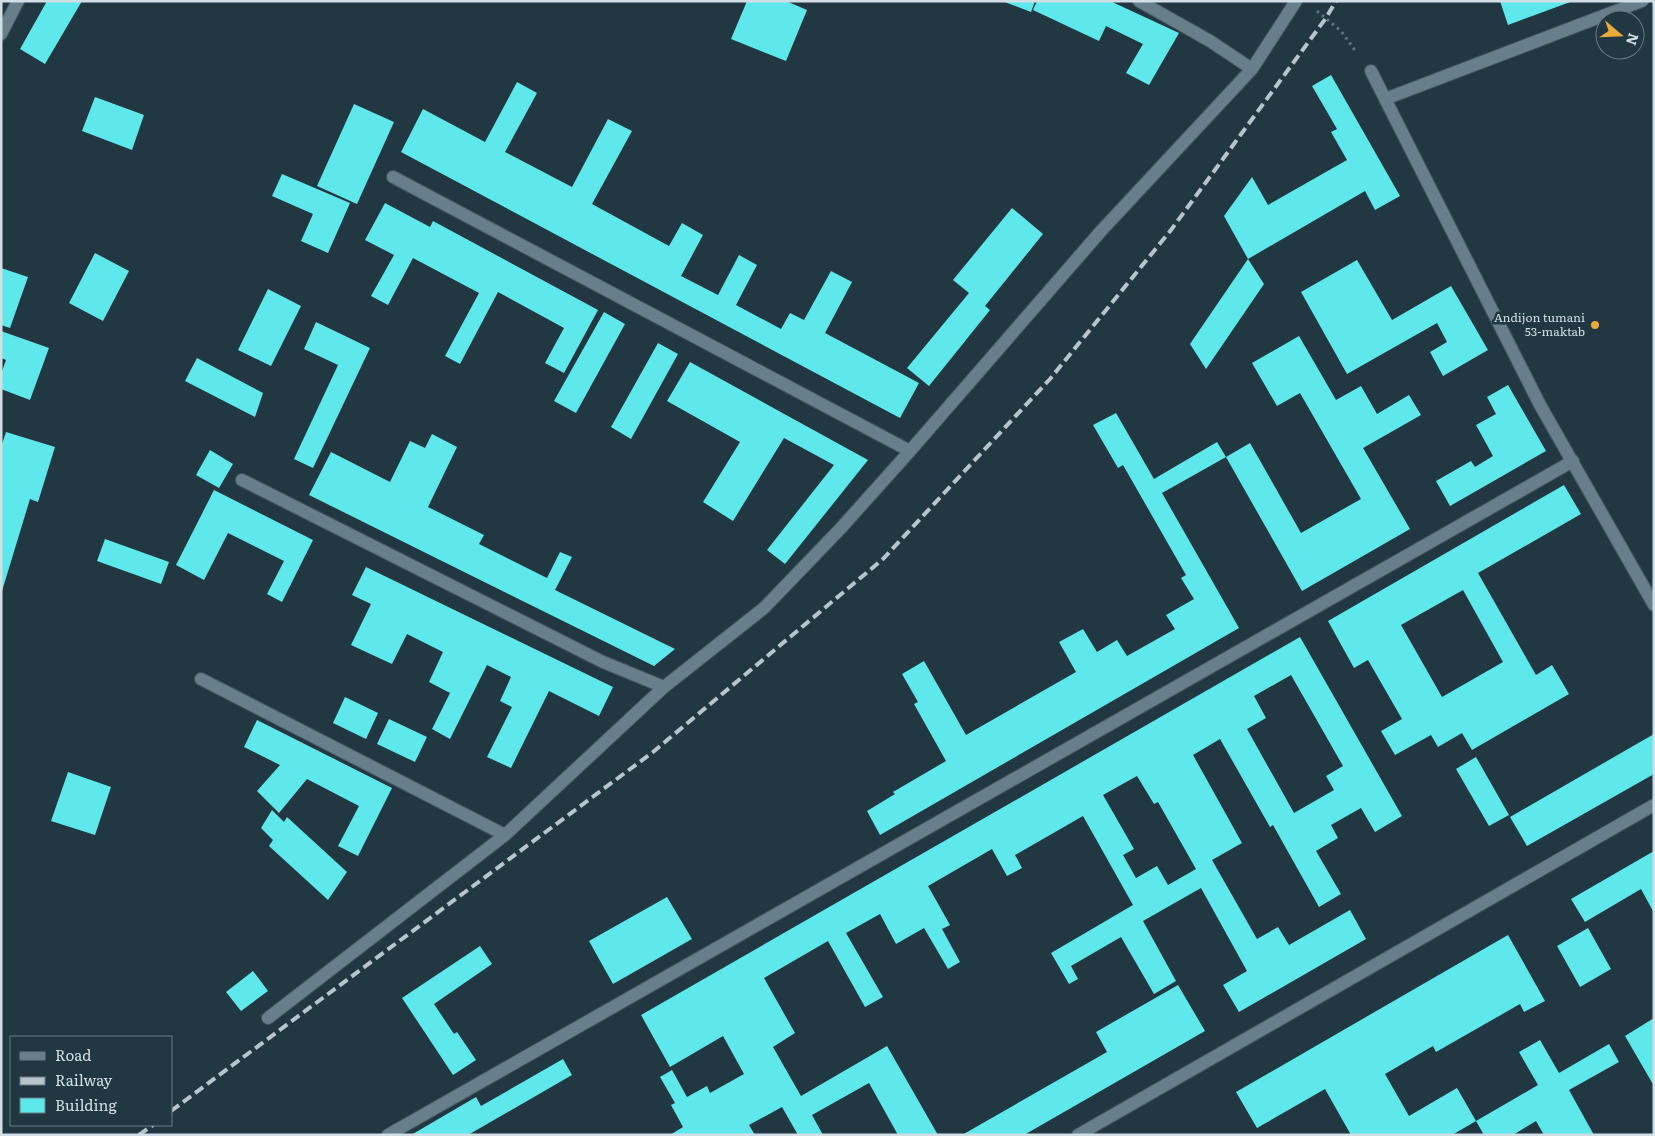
<svg xmlns="http://www.w3.org/2000/svg" width="1655" height="1136" font-family="Literata,serif">
	<style>
		.building { fill: #5ee8eb; fill-rule: evenodd }
		.lines { fill: none; stroke-linecap: round; stroke-linejoin: round }
		.lane-casing { stroke: #40555e; stroke-width: 14 }
		.street-casing { stroke: #40555e; stroke-width: 14 }
		.path { stroke: #61757e; stroke-width: 3; stroke-dasharray: 2.5 4; stroke-linecap: butt }
		.lane { stroke: #667f8b; stroke-width: 12 }
		.street { stroke: #667f8b; stroke-width: 12 }
		.rail { stroke: #b6c5cc; stroke-width: 4; stroke-dasharray: 10 5; stroke-linecap: butt }
		.poi-dot { fill: #eaaa38; stroke: #213842; stroke-width: 2 }
		.labels { text-anchor: middle; stroke-width: 5; stroke-linejoin: round; paint-order: stroke }
		.poi-label { font-size: 12px; fill: #d1dfe5; stroke: #213842; text-anchor: end }
	</style>
	<rect width="100%" height="100%" fill="#213842"/>
	<path class="building" d="M47,1H82L45,64L20,49Z
		M747,1H786L807,10L786,61L731,39Z
		M1002,1H1035L1031,12Z
		M1037,1H1110L1179,33L1149,85L1126,73L1143,44L1106,26L1099,41L1033,10Z
		M1500,1H1573L1508,25Z
		M1331,75L1400,196L1375,210L1365,191L1248,259L1224,216L1252,177L1268,205L1347,160L1331,132L1337,129L1312,86Z
		M517,82L537,93L505,152L572,187L608,119L632,131L592,204L669,246L682,223L703,235L681,276L718,295L739,255L757,265L736,305L781,329L790,313L804,320L831,271L852,282L825,333L919,383L900,418L401,152L423,109L485,142Z
		M95,97L144,115L132,150L82,131Z
		M354,104L394,122L357,204L317,186Z
		M282,174L350,203L328,253L301,241L313,214L272,196Z
		M385,203L430,227L433,221L598,310L564,373L545,363L564,328L498,292L460,364L445,356L479,293L413,258L388,305L371,296L394,255L365,240Z
		M1012,208L1043,234L985,306L990,310L929,386L907,368L969,293L953,280Z
		M95,253L129,271L103,321L69,303Z
		M1248,259L1264,284L1206,369L1190,344Z
		M1357,260L1392,320L1451,286L1488,350L1443,376L1430,352L1447,342L1437,323L1347,374L1301,292Z
		M1,268L28,277L10,328L1,325Z
		M268,289L301,306L271,366L238,350Z
		M604,312L625,324L576,413L554,401Z
		M316,322L370,348L313,468L294,459L338,365L304,349Z
		M1,331L49,348L30,400L1,389V374L6,360L1,358Z
		M1299,336L1336,400L1361,386L1377,414L1409,395L1421,415L1363,448L1410,529L1302,591L1226,457L1250,443L1301,533L1361,499L1300,393L1277,406L1252,363Z
		M658,343L678,354L631,439L611,427Z
		M197,358L263,393L255,417L185,381Z
		M690,362L868,460L785,564L767,550L834,465L784,438L733,521L703,502L740,442L667,401Z
		M1508,385L1546,451L1450,506L1436,481L1471,461L1475,467L1493,456L1476,425L1496,414L1487,397Z
		M1116,413L1154,479L1217,442L1226,457L1162,493L1239,628L880,835L867,811L895,794L893,792L946,761L914,704L918,702L902,674L924,661L966,735L1076,672L1059,642L1083,629L1097,652L1117,640L1127,656L1175,629L1166,615L1194,599L1181,578L1186,575L1123,465L1118,468L1093,425Z
		M6,432L55,447L38,502L30,499L2,591L1,447Z
		M432,434L457,447L428,507L484,535L479,544L547,578L560,552L572,557L555,590L675,649L654,666L309,495L331,452L390,482L410,441L425,448Z
		M210,450L233,464L219,488L196,475Z
		M1564,485L1581,514L1478,573L1536,675L1552,665L1569,694L1472,750L1462,733L1438,747L1431,735L1395,755L1381,731L1402,719L1368,660L1354,668L1328,621ZM1463,590L1503,662L1442,697L1401,625Z
		M214,490L313,540L282,602L267,594L284,561L228,533L204,580L176,565Z
		M105,539L169,562L161,584L97,561Z
		M366,567L613,687L599,716L549,691L511,768L487,757L512,707L500,701L511,677L487,665L450,739L432,729L450,693L429,682L443,652L407,634L392,664L351,645L371,604L352,595Z
		M1300,637L1402,816L1375,832L1361,808L1331,825L1338,838L1316,851L1341,894L1319,907L1273,825L1270,827L1220,739L1193,755L1242,843L1212,860L1257,939L1278,927L1289,945L1350,910L1366,939L1239,1012L1223,985L1247,971L1201,888L1143,921L1176,981L1154,994L1121,937L1071,966L1078,979L1069,984L1051,953L1133,905L1083,816L1015,855L1022,868L1007,876L992,849L928,886L950,925L942,929L960,962L948,969L924,928L896,944L880,914L846,933L883,997L865,1007L828,941L764,978L795,1033L773,1047L801,1096L887,1046L938,1135H898L869,1083L812,1115L823,1135H798L782,1107L749,1125L755,1135H670L683,1127L671,1105L675,1103L660,1077L672,1070L687,1097L707,1086L710,1093L744,1074L723,1036L670,1067L641,1015ZM1291,675L1343,766L1326,776L1334,790L1294,813L1247,729L1266,718L1254,696ZM1137,776L1154,804L1158,802L1196,869L1168,885L1157,866L1136,878L1123,855L1134,849L1103,795Z
		M345,697L378,713L366,739L333,723Z
		M389,719L427,737L415,762L377,744Z
		M257,720L392,788L358,856L338,846L359,806L307,779L279,813L257,791L280,765L244,747Z
		M1654,734V774L1527,846L1510,817Z
		M1476,757L1509,815L1489,826L1456,769Z
		M68,772L111,787L95,835L51,821Z
		M272,810L284,822L287,817L347,872L328,900L269,846L273,840L261,828Z
		M1654,851V913L1641,889L1585,922L1571,899Z
		M667,897L692,939L613,984L589,941Z
		M1588,928L1611,969L1580,987L1557,946Z
		M1508,935L1545,1001L1524,1012L1520,1004L1436,1052L1433,1046L1385,1074L1409,1116L1457,1088L1476,1121L1452,1135H1351L1325,1089L1257,1128L1236,1092Z
		M480,946L492,964L434,1004L454,1034L457,1032L476,1060L453,1075L402,998Z
		M253,971L268,991L241,1011L226,992Z
		M1178,985L1205,1031L1024,1135H962L1107,1052L1096,1032Z
		M1654,1018V1086L1625,1036Z
		M1540,1040L1559,1073L1609,1044L1619,1062L1569,1090L1594,1135H1544L1536,1121L1513,1135H1484L1476,1121L1538,1085L1519,1052Z
		M563,1059L572,1075L468,1135H411L476,1097L481,1106Z"/>
	<g class="lines">
		<g class="lane-casing">
			<path id="lane" d="M1139,1L1210,41L1252,69L1296,1
				M1371,71L1540,405L1654,605
				M1385,99L1642,1
				M393,177L910,451L1101,231L1252,69
				M242,480L603,662L664,687L764,608L841,528L910,451
				M201,679L505,835
				M268,1018L505,835L664,687
				M388,1135L1573,461"/>
		</g>
		<g class="street-casing">
			<path id="street" d="M1,34L18,1
				M1078,1135L1654,805"/>
		</g>
		<path class="path" d="M1317,11L1341,31L1357,53"/>
		<use href="#lane" class="lane"/>
		<use href="#street" class="street"/>
		<path class="rail" d="M171,1111L653,752L883,559L1050,379L1171,230L1326,18L1336,1
			M139,1135L153,1125"/>
	</g>
	<circle class="poi-dot" cx="1595" cy="325" r="5"/>
	<g class="labels">
		<g class="poi-label">
			<text x="1585" y="322">Andijon tumani<tspan x="1585" dy="14">53-maktab</tspan></text>
		</g>
	</g>
	<rect width="1655" height="1136" fill="none" stroke="#d1dfe5" stroke-width="5"/>
	<rect x="10" y="1036" width="162" height="90" fill="#213842" stroke="#677b83"/>
	<rect x="20" y="1052" width="25" height="8" fill="#667f8b" stroke="#677b83"/>
	<text x="55" y="1061" font-size="15" fill="#d1dfe5">Road</text>
	<rect x="20" y="1077" width="25" height="8" fill="#b6c5cc" stroke="#677b83"/>
	<text x="55" y="1086" font-size="15" fill="#d1dfe5">Railway</text>
	<rect x="20" y="1098" width="25" height="15" fill="#5ee8eb" stroke="#677b83"/>
	<text x="55" y="1111" font-size="15" fill="#d1dfe5">Building</text>
	<g transform="translate(1620 35) rotate(109)"><circle r="24" fill="#213842" stroke="#677b83"/>
	<path d="M0-4L9 19L0 12L-9 19Z" fill="#eaaa38"/>
	<text y="-8" font-size="14" font-weight="bold" text-anchor="middle" fill="#d1dfe5">N</text>
	</g>
</svg>
